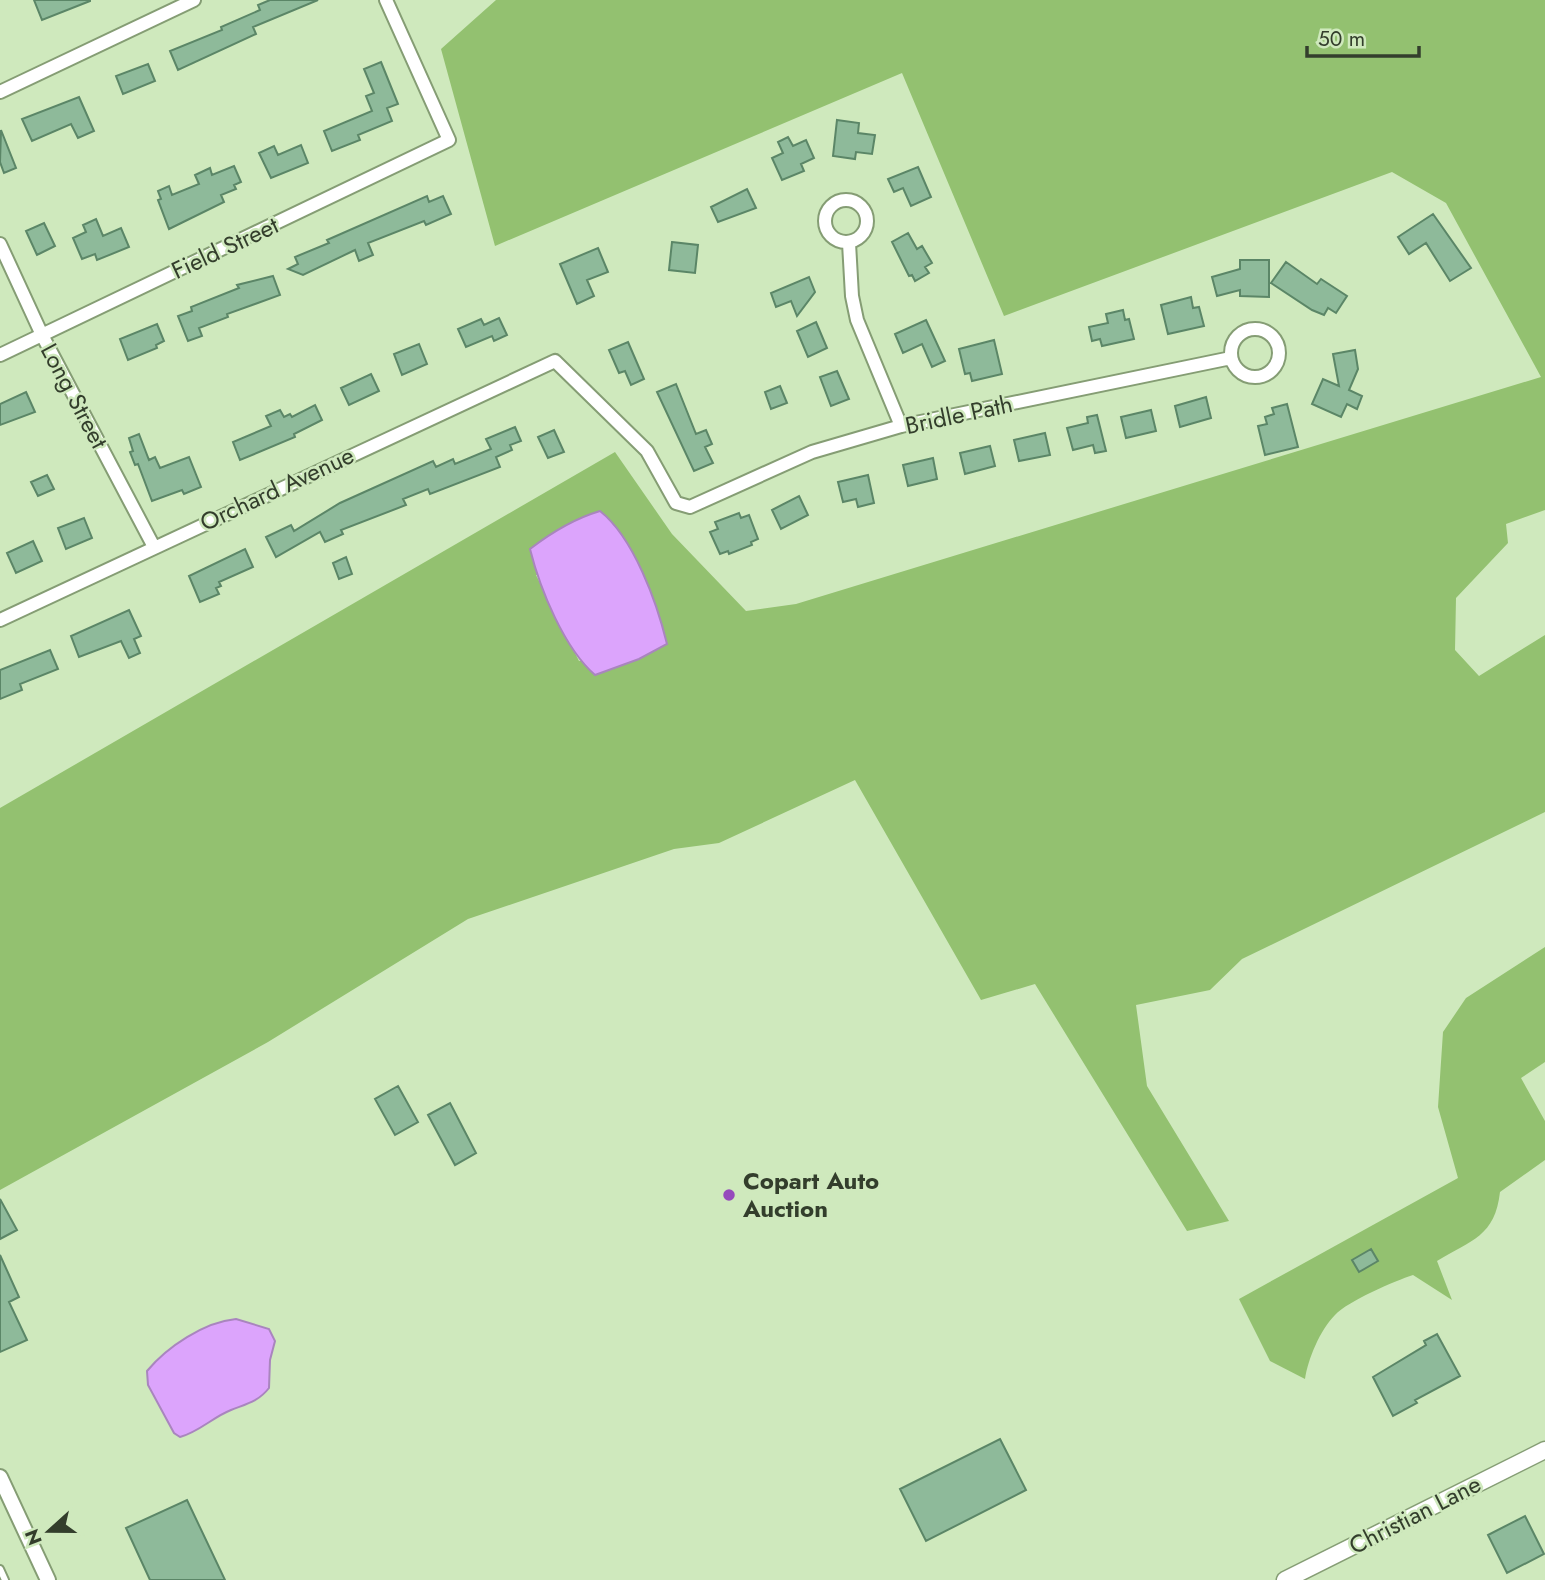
<svg xmlns="http://www.w3.org/2000/svg" width="1545" height="1580" font-family="Jost,sans-serif">
	<style>
		.green { fill: #93c170; fill-rule: evenodd }
		.water { fill: #dca4fc; stroke: #a985be; stroke-width: 2 }
		.building { fill: #8eba9a; stroke: #5b8667; stroke-width: 2 }
		.lines { fill: none; stroke-linecap: round; stroke-linejoin: round }
		.service-casing { stroke: #859d74; stroke-width: 10 }
		.minor-casing { stroke: #859d74; stroke-width: 16 }
		.tertiary-casing { stroke: #859d74; stroke-width: 18 }
		.secondary-casing { stroke: #859d74; stroke-width: 19 }
		.service { stroke: #fff; stroke-width: 6 }
		.minor { stroke: #fff; stroke-width: 12 }
		.tertiary { stroke: #fff; stroke-width: 14 }
		.secondary { stroke: #fff; stroke-width: 16 }
		.poi-dot { fill: #964abc; stroke: #cfe9bd; stroke-width: 2.5 }
		.labels { text-anchor: middle; stroke-width: 5; stroke-linejoin: round; paint-order: stroke }
		.street-label { font-size: 24px; fill: #333e2c; stroke: #cfe9bd }
		.poi-label { font-size: 24px; font-weight: bold; fill: #333e2c; stroke: #cfe9bd; text-anchor: start }
	</style>
	<rect width="100%" height="100%" fill="#cfe9bd"/>
	<path class="green" d="M496,0H1545V510L1506,524L1508,543L1456,598L1455,650L1479,676L1545,635V812L1242,959L1210,990L1136,1005L1147,1086L1229,1221L1187,1231L1035,984L981,1000L855,780L719,843L674,849L468,919L268,1042L0,1190V808L615,452L672,534L746,611L796,604L1541,377L1446,203L1392,172L1004,316L902,73L495,246L441,49ZM642,571L666,644L579,661L536,575Z
		M1545,947V1062L1521,1078L1545,1121V1160L1500,1192C1495,1236 1472,1240 1437,1261L1452,1300L1413,1275C1395,1281 1348,1301 1335,1315C1320,1330 1308,1359 1305,1379L1270,1361L1239,1299L1458,1178L1438,1107L1443,1032L1466,998Z"/>
	<path class="water" d="M600,511C634,538 657,603 667,644L639,659L595,675C564,648 540,589 530,549C552,532 573,519 600,511Z
		M236,1319L269,1329L275,1341L270,1360L269,1388C258,1402 246,1404 231,1410C213,1417 199,1432 180,1437L174,1433L148,1385L147,1371C167,1347 204,1322 236,1319Z"/>
	<path class="building" d="M34,0H90V1L42,20Z
		M270,0H318L253,27L256,34L178,70L170,51L222,30L221,27L260,10L258,5Z
		M381,62L398,104L387,108L392,121L358,135L360,140L332,151L324,131L372,111L366,96L374,93L364,69Z
		M148,64L155,81L123,94L116,76Z
		M79,97L94,131L78,138L71,124L32,141L22,119Z
		M837,120L859,123L858,133L875,135L872,154L856,152L855,159L833,156Z
		M1,130L16,168L4,173L0,162Z
		M788,137L793,146L806,140L814,158L801,164L804,171L782,180L772,158L783,153L778,142Z
		M301,145L308,163L271,178L259,153L274,146L278,155Z
		M234,166L241,182L234,185L236,189L221,195L224,202L169,229L158,200L161,199L158,191L169,186L172,195L199,184L195,175L210,168L212,175Z
		M918,167L931,197L911,206L903,188L894,192L888,179Z
		M747,189L756,208L718,222L711,207Z
		M427,196L429,202L443,196L451,214L426,225L424,221L368,243L373,255L359,261L355,250L303,275L288,269L298,264L295,257L329,243L327,240Z
		M1433,214L1471,268L1450,281L1426,243L1409,254L1398,237Z
		M96,219L103,236L121,228L129,247L97,260L95,254L82,259L73,238L86,232L83,225Z
		M44,223L55,246L37,255L26,231Z
		M908,233L917,249L922,246L932,263L925,267L929,273L915,281L912,275L909,276L892,242Z
		M672,242L698,245L695,273L669,270Z
		M598,248L608,272L587,280L594,296L577,304L560,264Z
		M1240,260H1269V297L1240,296V290L1217,296L1212,277L1240,269Z
		M1286,262L1317,284L1321,279L1347,296L1336,313L1328,308L1324,315L1312,310L1271,283Z
		M273,276L280,295L227,314L228,317L199,328L202,336L188,341L178,316L192,311L191,307L239,288L237,285Z
		M809,277L815,292L797,316L791,301L776,307L771,293Z
		M1191,297L1193,308L1199,307L1204,326L1168,334L1161,305Z
		M1123,310L1125,320L1129,319L1134,339L1102,346L1100,339L1092,341L1089,327L1108,323L1106,314Z
		M499,318L507,335L494,341L492,336L466,347L458,329L481,319L484,325Z
		M926,320L945,361L932,367L922,344L903,353L895,334Z
		M816,322L827,348L808,357L797,331Z
		M157,324L164,341L156,345L157,348L128,360L120,339Z
		M994,340L1002,374L972,381L970,373L965,374L959,349Z
		M628,342L644,379L631,385L625,371L619,373L609,350Z
		M419,344L427,364L402,375L394,354Z
		M1355,350L1358,369L1349,390L1362,396L1357,409L1347,404L1341,417L1312,404L1323,379L1339,386L1333,354Z
		M837,371L849,399L831,406L820,377Z
		M371,374L379,391L349,405L341,388Z
		M676,384L696,434L706,430L712,444L705,447L713,463L694,471L657,392Z
		M780,386L787,403L771,409L765,392Z
		M26,392L35,412L0,425V404Z
		M1206,397L1211,418L1180,427L1175,406Z
		M1287,404L1298,447L1265,455L1258,426L1267,424L1265,417L1274,414L1272,408Z
		M315,405L322,420L294,434L295,437L240,460L233,442L271,426L266,416L280,410L284,417L290,414L292,417Z
		M1151,410L1156,431L1126,438L1121,417Z
		M1097,415L1106,451L1095,453L1093,445L1073,450L1067,428L1088,423L1087,417Z
		M515,427L521,441L510,445L512,450L496,457L500,467L430,494L428,489L403,499L406,505L341,530L343,534L325,542L320,532L276,557L266,537L291,525L294,531L340,503L433,461L436,467L453,459L455,464L491,449L486,439Z
		M554,430L564,452L548,458L538,437Z
		M1045,433L1050,455L1019,461L1014,440Z
		M139,434L149,460L155,457L160,468L189,457L201,487L184,494L182,490L152,501L138,464L135,465L130,452L133,451L129,438Z
		M990,446L995,466L965,474L960,453Z
		M933,458L937,479L908,486L903,465Z
		M47,475L54,489L38,496L31,482Z
		M868,475L874,503L858,507L856,499L843,502L838,482Z
		M799,496L808,515L781,529L772,510Z
		M739,513L741,518L749,515L758,539L751,542L752,545L729,554L728,551L720,554L710,532L718,529L715,522Z
		M84,518L92,538L66,549L58,528Z
		M33,541L42,561L16,573L7,553Z
		M245,549L253,567L219,582L221,586L216,588L219,594L200,602L189,576Z
		M346,557L352,574L339,579L333,563Z
		M129,610L141,636L134,639L140,653L129,658L121,641L79,657L71,636Z
		M50,650L58,669L20,684L22,690L0,699V670Z
		M398,1086L418,1122L395,1135L375,1099Z
		M450,1103L476,1153L455,1165L428,1115Z
		M0,1199L17,1230L0,1239Z
		M1371,1249L1378,1261L1359,1272L1352,1260Z
		M0,1255L19,1297L9,1302L27,1340L0,1352Z
		M1437,1334L1460,1376L1415,1400L1417,1403L1393,1416L1373,1377L1426,1345L1424,1341Z
		M1000,1439L1026,1490L926,1541L900,1489Z
		M187,1500L225,1580H150L126,1528Z
		M1525,1516L1544,1554L1507,1573L1488,1535Z"/>
	<g class="lines">
		<g class="service-casing">
			<path id="service" d="M0,1569L5,1580"/>
		</g>
		<g class="minor-casing">
			<path id="minor" d="M0,92L194,0
				M825 221a21 21 0 1 1 42 0a21 21 0 1 1-42 0Z
				M849,243L852,296L857,320L901,426
				M0,244L42,335L154,547
				M1231 353a24 24 0 1 1 48 0a24 24 0 1 1-48 0Z
				M0,355L449,140L386,0
				M0,620L555,361L647,451L676,503L690,507L812,452L901,426L1231,358"/>
		</g>
		<g class="tertiary-casing">
			<path id="tertiary" d="M0,1477L48,1580"/>
		</g>
		<g class="secondary-casing">
			<path id="secondary" d="M1285,1580L1545,1450"/>
		</g>
		<use href="#service" class="service"/>
		<use href="#minor" class="minor"/>
		<use href="#tertiary" class="tertiary"/>
		<use href="#secondary" class="secondary"/>
	</g>
	<circle class="poi-dot" cx="729" cy="1195" r="7"/>
	<g class="labels">
		<g class="street-label">
			<text transform="translate(225 248) rotate(-25)" y="8">Field Street</text>
			<text transform="translate(74 396) rotate(62)" y="8">Long Street</text>
			<text transform="translate(959 415) rotate(-12)" y="8">Bridle Path</text>
			<text transform="translate(277 489) rotate(-25)" y="8">Orchard Avenue</text>
			<text transform="translate(1415 1515) rotate(-27)" y="8">Christian Lane</text>
		</g>
		<g class="poi-label">
			<text x="743" y="1189">Copart Auto<tspan x="743" dy="28">Auction</tspan></text>
		</g>
	</g>
	<g transform="translate(49 1531) rotate(249)" stroke="#cfe9bd" stroke-width="5" paint-order="stroke">
	<path d="M0-5L12 26L0 18L-12 26Z" fill="#333e2c"/>
	<text y="-10" font-size="19" font-weight="bold" text-anchor="middle" fill="#333e2c">N</text>
	</g>
	<path d="M1307 46v10h112v-10" fill="none" stroke="#333e2c" stroke-width="3.5"/>
	<text x="1318" y="46" font-size="21" fill="#333e2c" stroke="#cfe9bd" stroke-width="5" paint-order="stroke">50 m</text>
</svg>
